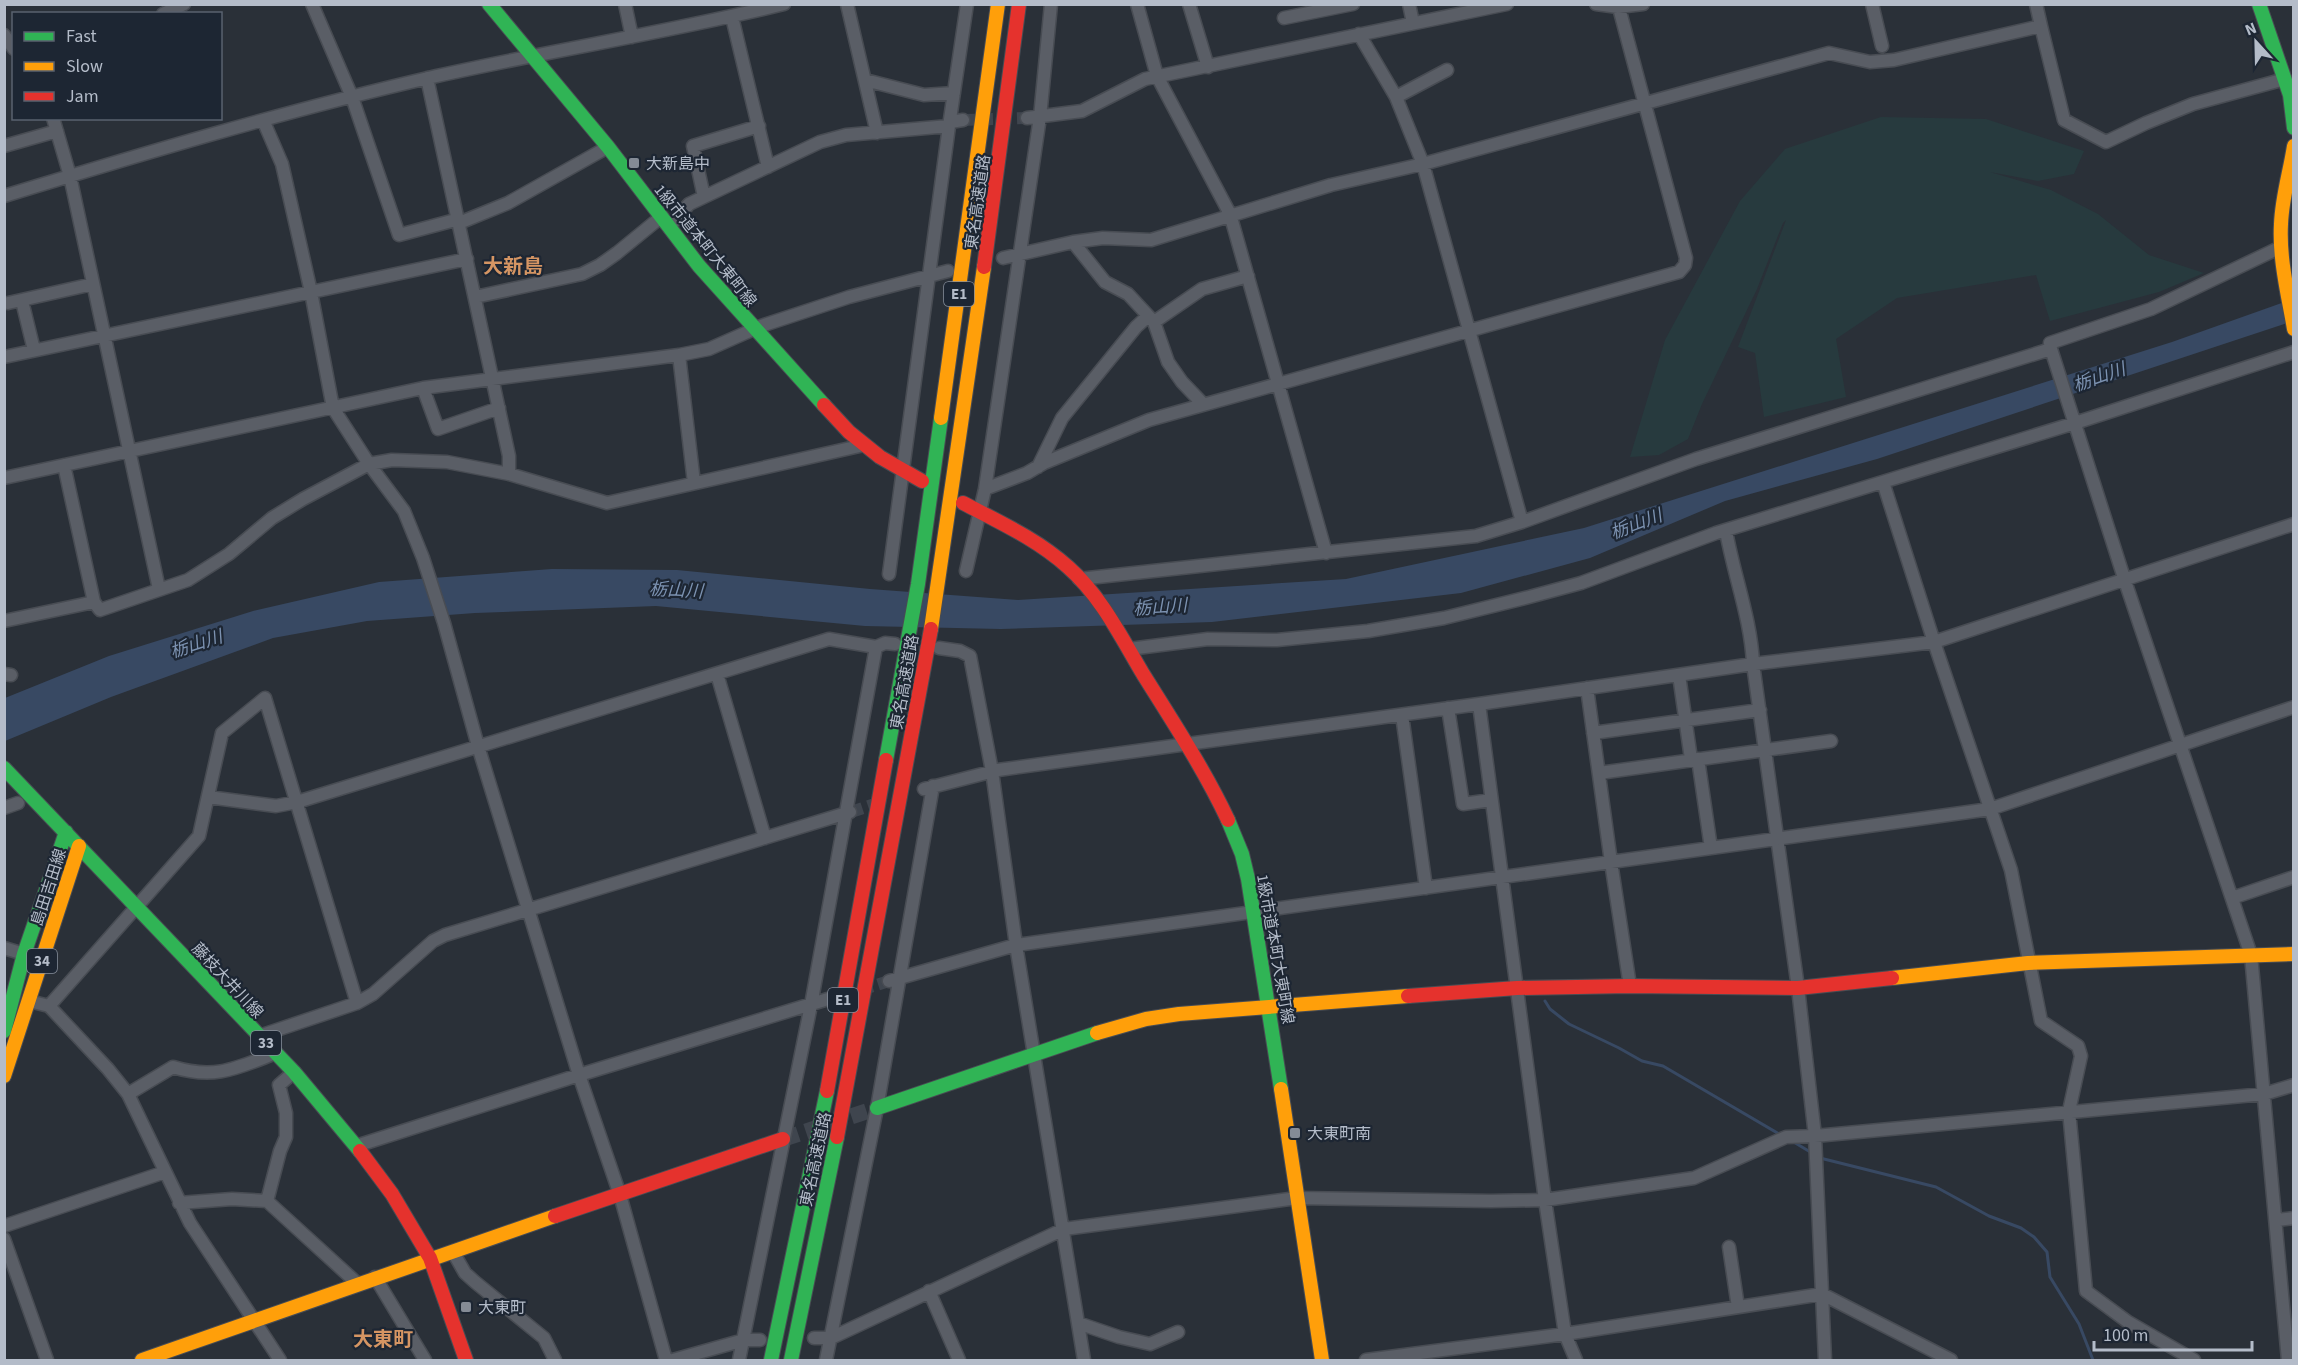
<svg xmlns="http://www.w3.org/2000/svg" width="2298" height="1365" font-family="'Source Sans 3','Noto Sans JP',sans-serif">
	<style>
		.green { fill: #273a3e }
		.water { fill: #384963 }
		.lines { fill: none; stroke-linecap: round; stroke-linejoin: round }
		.stream { stroke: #384963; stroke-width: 3 }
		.street-tunnel { stroke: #3f454e; stroke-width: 12; stroke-dasharray: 12 6; stroke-linecap: butt }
		.secondary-tunnel { stroke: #3f454e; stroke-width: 16; stroke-dasharray: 16 8; stroke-linecap: butt }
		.street-casing { stroke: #484c53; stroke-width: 15 }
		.fast-casing { stroke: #484c53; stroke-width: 16 }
		.slow-casing { stroke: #484c53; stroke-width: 16 }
		.jam-casing { stroke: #484c53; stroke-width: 16 }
		.street { stroke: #5a5e66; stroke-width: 12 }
		.fast { stroke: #30b455; stroke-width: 14 }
		.slow { stroke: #ff9f0a; stroke-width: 14 }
		.jam { stroke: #e5322d; stroke-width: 14 }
		.poi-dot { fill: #848b96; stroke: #1d2633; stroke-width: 2 }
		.labels { text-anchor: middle; stroke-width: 4.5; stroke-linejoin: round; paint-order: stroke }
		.shield { fill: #1d2633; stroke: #878f9c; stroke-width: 1.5 }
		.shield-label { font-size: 15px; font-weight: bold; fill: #b4bcc9 }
		.poi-label { font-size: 16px; fill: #b4bcc9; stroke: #1d2633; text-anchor: start }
		.street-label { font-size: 16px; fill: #b4bcc9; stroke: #1d2633 }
		.water-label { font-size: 18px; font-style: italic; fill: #7c92b1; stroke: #1d2633 }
		.quarter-label { font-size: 20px; font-weight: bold; fill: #d59563; stroke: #1d2633 }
	</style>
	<rect width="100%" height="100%" fill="#2a3038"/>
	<path class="green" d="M1881,117L1986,119L2084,151L2074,174L2038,181L1990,172L2051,190L2098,214L2149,255L2204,273L2159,292L2050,321L2036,275L1897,298L1836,339L1846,397L1764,417L1755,353L1738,347L1786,220L1783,223L1757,289L1702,404L1688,439L1659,455L1630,457L1665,340L1740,201L1785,149Z"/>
	<path class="water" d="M2293,299V321L1877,459L1725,501L1590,558L1461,593L1212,622L1001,629L865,626L656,606L475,613L367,621L273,638L111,697L5,741V698L109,656L253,611L379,582L552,569L677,570L870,589L1018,600L1346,579L1584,528L2172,342Z"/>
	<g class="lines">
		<path class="stream" d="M1545,1001L1550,1009L1569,1024L1619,1048L1642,1061L1663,1066L1781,1135
			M1792,1141L1812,1153
			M1820,1158L1936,1187L1989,1216L2021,1228L2034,1237L2047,1252L2050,1277L2079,1324L2093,1360"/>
		<path class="street-tunnel" d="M963,120L1027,118
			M851,812L881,802
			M861,990L889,981"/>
		<path class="secondary-tunnel" d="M783,1139L877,1108"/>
		<g class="street-casing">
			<path id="street" d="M312,4L352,97L399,235L459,219
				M625,4L632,37
				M847,4L877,133
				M1137,4L1157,76L1230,214L1326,553
				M1189,4L1208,67
				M1409,4L1413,23
				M1596,4L1618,7L1643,4
				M1872,4L1882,46
				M2036,4L2041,26
				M163,14L184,4
				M732,17L768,167
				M1284,18L1353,4
				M1359,34L1396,97L1423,164L1522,522
				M4,35L14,49
				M427,78L509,456V474
				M865,80L924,95L954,93
				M1396,97L1447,70
				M53,118L70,176L159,589
				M1027,118L1082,111L1145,79L1507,4
				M263,120L282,164L311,292L333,408L369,464L404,511L423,558L444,623L478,746L579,1075L620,1195L666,1360
				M950,122L963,120
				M4,146L57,131
				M4,196C145,153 286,111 428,78C546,51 666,33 784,4
				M704,197L693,146L759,126
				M459,223L508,203L608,147
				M669,227L689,204L820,142L846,135L949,126
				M1073,242L1105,282L1128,294L1154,322L1168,362L1182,382L1203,404
				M1003,258L1073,242L1103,238L1151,240L1331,185L1423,164L1829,53L1870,62L1894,60L2041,26L2064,120L2106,142L2146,123L2193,104L2285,79
				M475,297L582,274L600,265L617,253L661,217
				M22,301L34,350
				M8,303L93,284
				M1154,322L1202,289L1248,276
				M2051,349L2125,581L2251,955L2288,1360
				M679,355L694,483
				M4,357L467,259
				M423,388L438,429L499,408
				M1038,467L1062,418L1136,327L1148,316
				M4,478L423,388L679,355L709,349L761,326L849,297L948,271
				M1883,482L1934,642L2011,870L2041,1021L2078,1046L2081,1056L2069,1111L2086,1291L2128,1322L2194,1360
				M985,489L1027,473L1044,463L1149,420L1679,272L1685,265L1686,258L1618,4
				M1726,531C1734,576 1751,619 1753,664L1798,988L1815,1136L1825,1360
				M966,571L985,489L1040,117L1051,4
				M889,574L949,126L967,4
				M1079,579L1476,536L1522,522L1696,459L2051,349L2050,343L2151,309L2281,247
				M94,602L100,610L188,580L229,554L272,518L303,499L369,464L392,460L447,462L509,474L607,503L864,445
				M4,621L94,602L64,465
				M939,648L960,651L970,656L992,771L1016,945L1084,1360
				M1129,649L1208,639L1277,640L1368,631L1444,618L1529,597L1581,583L1716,533L2075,423L2294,352
				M4,674L11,675
				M717,674L765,838
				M1679,675L1691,759
				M1587,688L1611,862L1630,986
				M1479,704L1545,1200L1565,1334L1576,1360
				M1448,708L1463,804L1491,800
				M1402,715L1426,888
				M1593,733L1760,710
				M1698,759L1711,848
				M1599,773L1831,741
				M924,789L998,770L1479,704L1753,664L1934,642L2294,524
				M208,797L276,806L297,802L829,639L876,647L885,643L895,644
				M4,808L18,803
				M2232,898L2294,877
				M4,948L24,954
				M889,981L1016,945L1990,809L2294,707
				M29,1001L49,1006L108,1069L128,1094L190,1223L280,1360
				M49,1006L199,836L222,733L265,698L357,1003
				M259,1036L357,1003L373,994L433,941L445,935L850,812
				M128,1094L173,1067C215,1080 237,1068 276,1053
				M356,1146L579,1075L828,999
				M267,1201L280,1151L286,1137V1113L279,1085L294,1072
				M179,1203L232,1199L267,1201L358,1284
				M2277,1220L2294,1218
				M4,1226L165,1172
				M4,1239L47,1360
				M1729,1247L1738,1307
				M453,1252L465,1273L475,1282L544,1338L555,1360
				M375,1277L425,1360
				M929,1291L959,1360
				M1078,1323L1119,1337L1150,1344L1178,1332
				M814,1338H831L1064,1229L1297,1198L1491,1201L1545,1200L1694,1178L1786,1137L1815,1136L2264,1094L2294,1085
				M673,1360L744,1340H760
				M739,1360L811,1005L876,647
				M826,1360L877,1108L933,786
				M1366,1360L1565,1334L1822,1294L1951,1360"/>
		</g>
		<g class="fast-casing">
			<path id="fast" d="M489,4L608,147L699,266L824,405
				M2259,4L2290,95L2294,128
				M886,760L918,584L941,418
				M4,768L294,1072L360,1151
				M1228,820L1242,854L1248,879L1281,1089
				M4,1031L24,954L66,832
				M877,1108L1097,1033
				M771,1360L827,1091
				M791,1360L837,1137"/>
		</g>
		<g class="slow-casing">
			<path id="slow" d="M2294,146C2290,172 2282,197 2281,224C2279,259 2288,294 2294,329
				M941,418L998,4
				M931,629L984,267
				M1892,978L2028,963L2294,954
				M1097,1033L1146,1019L1179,1014L1408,996
				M4,1076L79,846
				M1281,1089L1322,1360
				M142,1360L555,1216"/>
		</g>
		<g class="jam-casing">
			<path id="jam" d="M984,267L1019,4
				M824,405L849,432L880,457L922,481
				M963,503C999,522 1037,539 1068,567C1101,596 1121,637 1143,674C1173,722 1204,769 1228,820
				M1408,996L1517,988L1630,986L1798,988L1892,978
				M827,1091L886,760
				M837,1137L931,629
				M360,1151L392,1194L430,1258L466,1360
				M555,1216L783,1139"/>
		</g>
		<use href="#street" class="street"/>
		<use href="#fast" class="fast"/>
		<use href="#slow" class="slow"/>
		<use href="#jam" class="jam"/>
	</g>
	<g class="poi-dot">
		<rect x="628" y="157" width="12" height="12" rx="3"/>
		<rect x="1289" y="1127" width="12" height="12" rx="3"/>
		<rect x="460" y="1301" width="12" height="12" rx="3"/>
	</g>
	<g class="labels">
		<g class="shield">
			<rect x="944" y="282" width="30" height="24" rx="4.5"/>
			<rect x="27" y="949" width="30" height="24" rx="4.5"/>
			<rect x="828" y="988" width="30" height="24" rx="4.5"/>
			<rect x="251" y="1031" width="30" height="24" rx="4.5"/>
		</g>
		<g class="shield-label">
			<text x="959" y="299">E1</text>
			<text x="42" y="966">34</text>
			<text x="843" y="1005">E1</text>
			<text x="266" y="1048">33</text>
		</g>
		<g class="poi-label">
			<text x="646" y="169">大新島中</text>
			<text x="1307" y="1139">大東町南</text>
			<text x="478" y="1313">大東町</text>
		</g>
		<g class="street-label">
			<text transform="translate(977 202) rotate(-82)" y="6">東名高速道路</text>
			<text transform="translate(706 245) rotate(51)" y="6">1級市道本町大東町線</text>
			<text transform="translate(904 682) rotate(-80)" y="6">東名高速道路</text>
			<text transform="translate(48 887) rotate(-72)" y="6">島田吉田線</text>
			<text transform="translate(1276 949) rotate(80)" y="6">1級市道本町大東町線</text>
			<text transform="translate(228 980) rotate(47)" y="6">藤枝大井川線</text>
			<text transform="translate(815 1159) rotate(-78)" y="6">東名高速道路</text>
		</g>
		<g class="water-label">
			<text transform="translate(2099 377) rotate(-19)" y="6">栃山川</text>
			<text transform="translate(1636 524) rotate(-21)" y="6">栃山川</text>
			<text transform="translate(676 590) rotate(3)" y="6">栃山川</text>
			<text transform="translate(1160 607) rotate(-4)" y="6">栃山川</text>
			<text transform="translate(196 644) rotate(-18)" y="6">栃山川</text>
		</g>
		<g class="quarter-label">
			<text x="513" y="273">大新島</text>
			<text x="383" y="1346">大東町</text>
		</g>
	</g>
	<rect width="2298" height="1365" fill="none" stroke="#b4bcc9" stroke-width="12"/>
	<rect x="12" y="12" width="210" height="108" fill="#1d2633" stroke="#59626f" stroke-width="1.5"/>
	<rect x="24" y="32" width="30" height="9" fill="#30b455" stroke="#59626f" stroke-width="1.5"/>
	<text x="66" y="42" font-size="18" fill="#b4bcc9">Fast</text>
	<rect x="24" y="62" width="30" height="9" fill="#ff9f0a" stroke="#59626f" stroke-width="1.5"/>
	<text x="66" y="72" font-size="18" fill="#b4bcc9">Slow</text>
	<rect x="24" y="92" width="30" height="9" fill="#e5322d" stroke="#59626f" stroke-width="1.5"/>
	<text x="66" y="102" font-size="18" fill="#b4bcc9">Jam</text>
	<g transform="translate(2256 42) rotate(338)" stroke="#1d2633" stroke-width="4.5" paint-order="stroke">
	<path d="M0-4.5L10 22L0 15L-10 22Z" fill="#b4bcc9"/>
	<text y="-9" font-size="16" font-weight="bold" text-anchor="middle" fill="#b4bcc9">N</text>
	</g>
	<path d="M2094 1341v9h158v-9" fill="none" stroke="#b4bcc9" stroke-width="3"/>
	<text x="2103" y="1341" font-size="18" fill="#b4bcc9" stroke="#1d2633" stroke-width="4.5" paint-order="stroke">100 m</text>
</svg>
